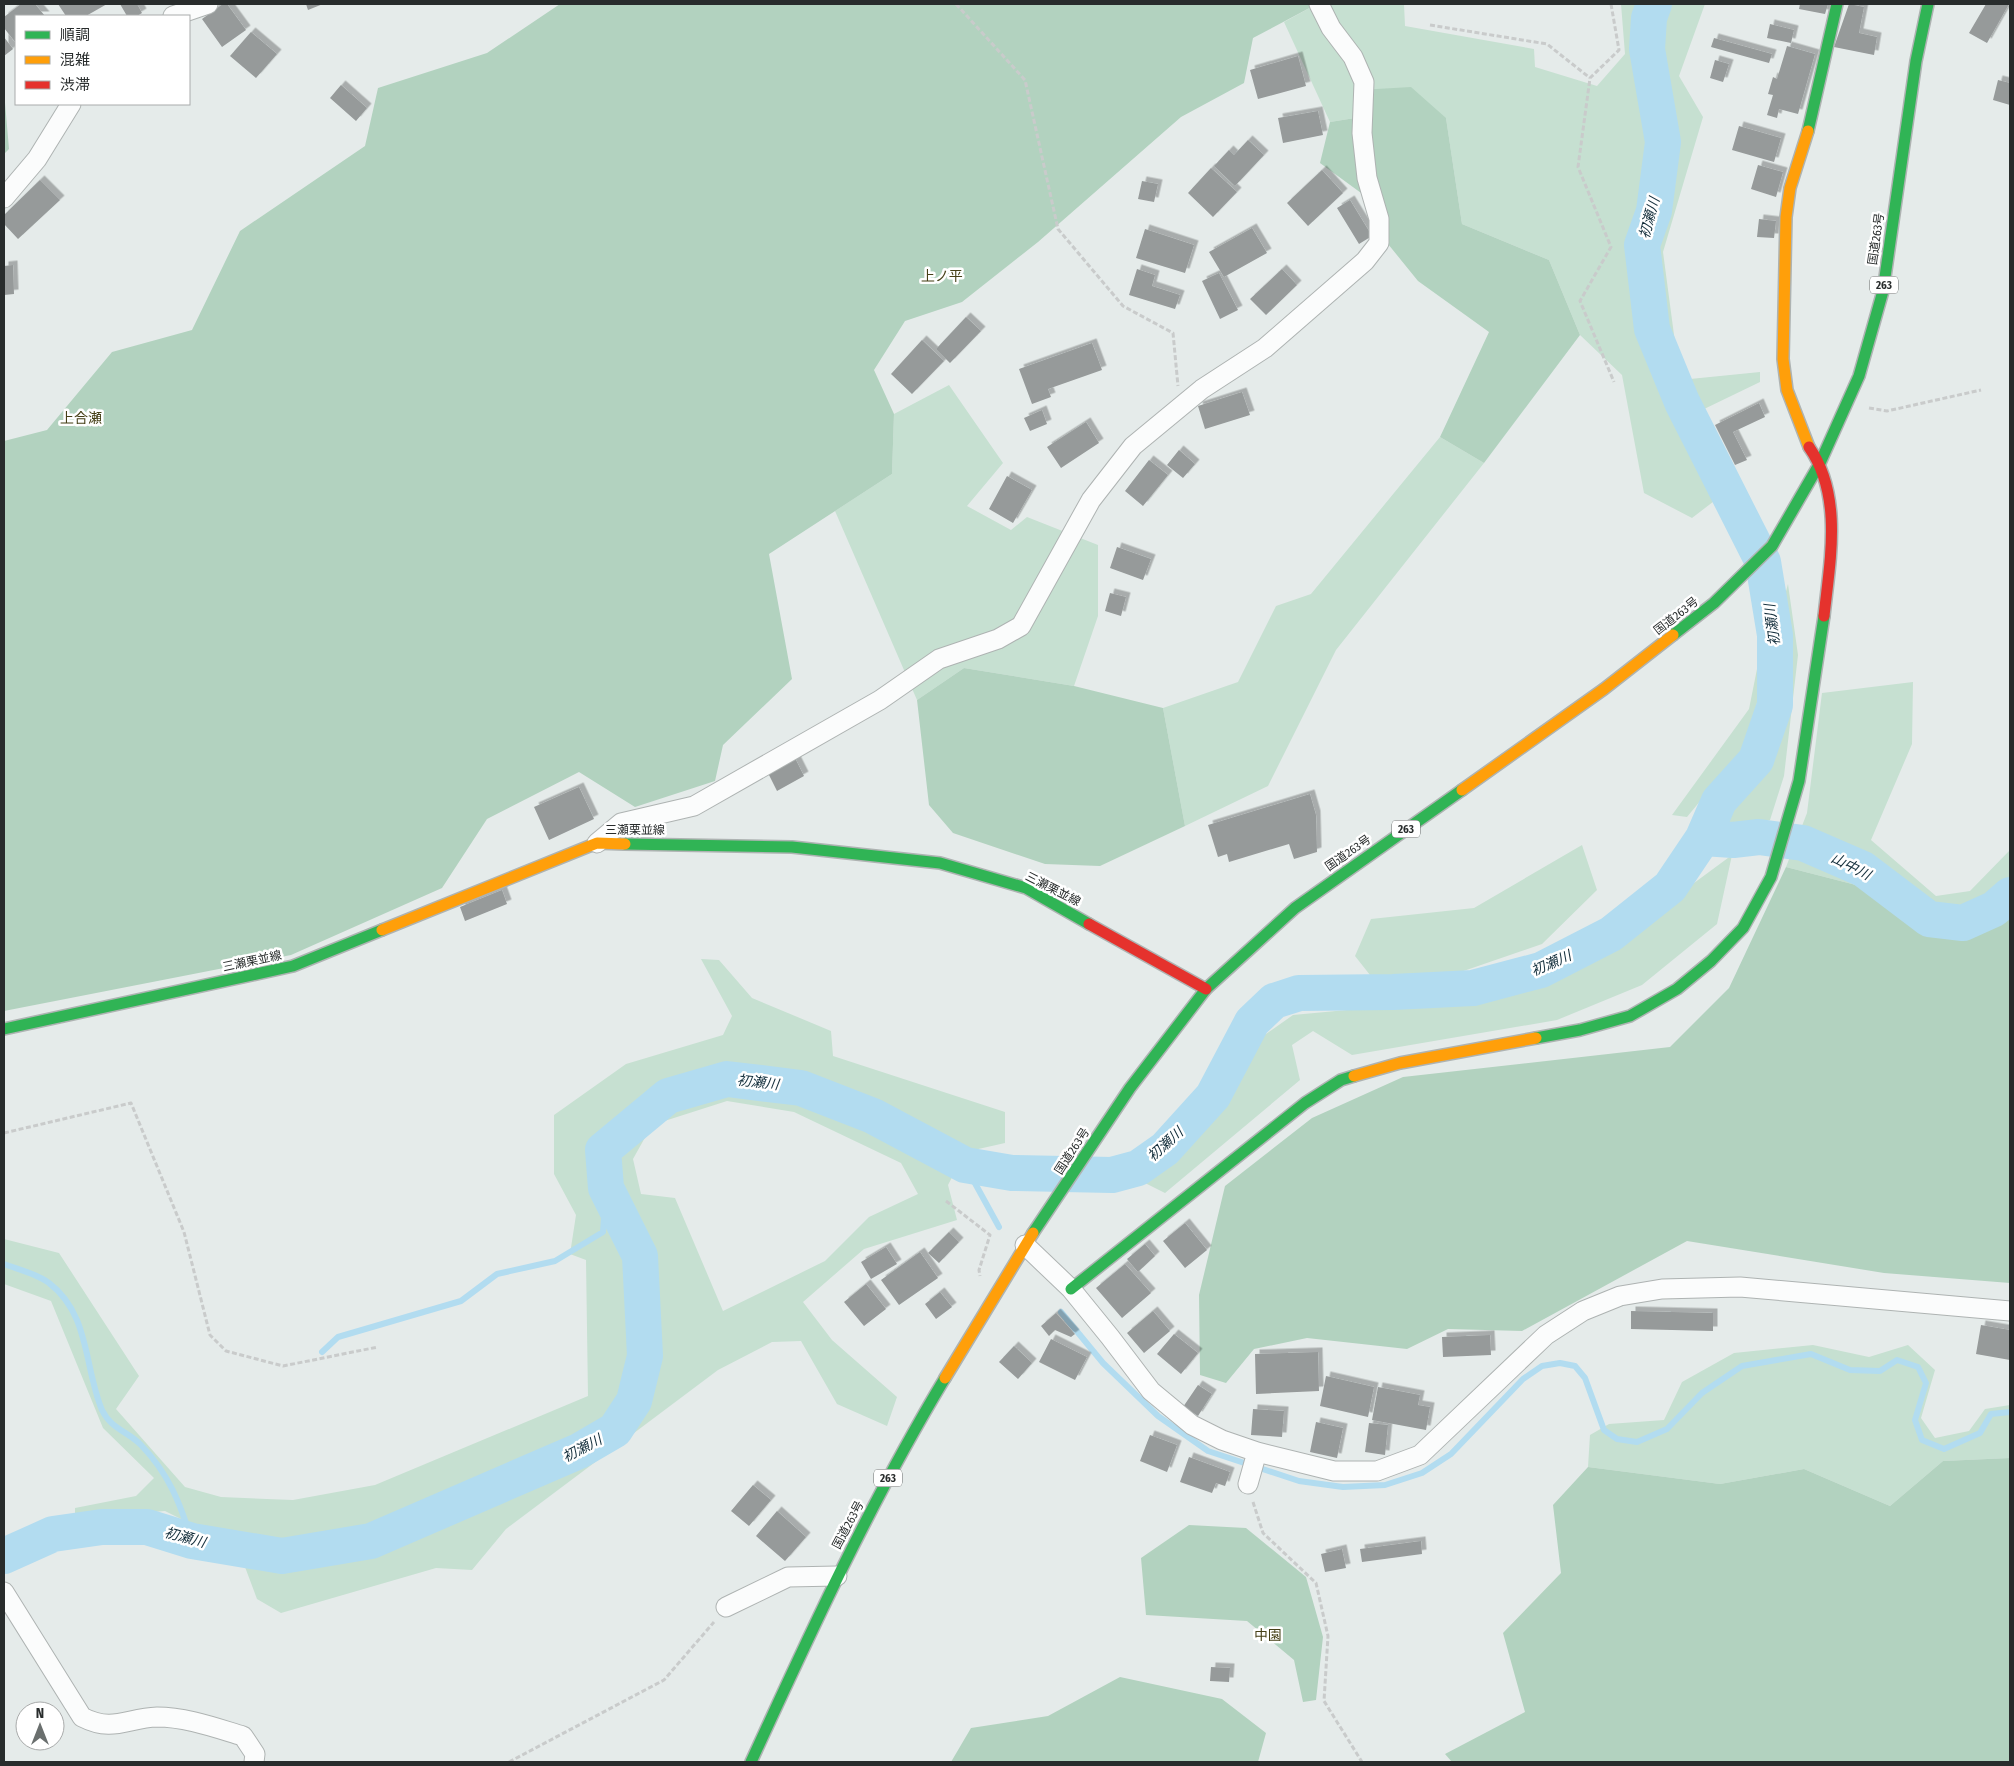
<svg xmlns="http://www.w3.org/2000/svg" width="2014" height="1766" font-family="'Fira Sans Condensed','Noto Sans JP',sans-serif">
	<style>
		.green { fill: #c6e0d1; fill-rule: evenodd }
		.forest { fill: #b2d2bf }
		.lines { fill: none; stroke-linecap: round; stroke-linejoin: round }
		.stream { stroke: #b2dcf0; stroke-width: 6 }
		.river { stroke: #b2dcf0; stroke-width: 36 }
		.building { fill: #969a9a; filter: url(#shadow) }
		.street-casing { stroke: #aeb3b2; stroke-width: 21 }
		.fast-casing { stroke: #aeb3b2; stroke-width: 14 }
		.slow-casing { stroke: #aeb3b2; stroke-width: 14 }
		.jam-casing { stroke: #aeb3b2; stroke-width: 14 }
		.path { stroke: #c9cbcb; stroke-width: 3; stroke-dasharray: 5 2.5; stroke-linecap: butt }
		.street { stroke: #fbfcfc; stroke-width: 19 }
		.fast { stroke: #30b455; stroke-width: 11 }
		.slow { stroke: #ff9f0a; stroke-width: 11 }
		.jam { stroke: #e5322d; stroke-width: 11 }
		.labels { text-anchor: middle; stroke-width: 5; stroke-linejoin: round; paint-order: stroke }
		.shield { fill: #fff; stroke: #686b6b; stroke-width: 1 }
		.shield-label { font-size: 11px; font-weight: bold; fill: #282c2c }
		.street-label { font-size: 12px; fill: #282c2c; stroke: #fff }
		.water-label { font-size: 14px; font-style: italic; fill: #122d3a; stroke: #fff }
		.neighbourhood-label { font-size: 14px; fill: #464017; stroke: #fff }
	</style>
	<defs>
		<filter id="shadow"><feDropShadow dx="4.5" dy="-4.5" stdDeviation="0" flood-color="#0004"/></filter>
	</defs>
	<rect width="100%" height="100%" fill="#e5ebea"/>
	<path class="green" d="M1317,4H1404L1405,26L1534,49L1535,67L1597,86L1625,54L1621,4H1641L1637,36L1659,4H1705L1679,76L1703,117L1663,252L1680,380L1760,372V382L1700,411L1735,485L1692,518L1644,493L1622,375L1580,335L1549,260L1462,224L1446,118H1355L1330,122L1284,22Z
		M949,385L1003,463L967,506L1011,530L1027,517L1098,545V616L1074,686L964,668L917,700L835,511L892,474L894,414Z
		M1440,437L1484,463L1336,650L1268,786L1185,826L1163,708L1238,682L1276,606L1311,594Z
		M1788,584L1798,655L1784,776L1770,820L1723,828L1775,741L1789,660L1782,606Z
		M1758,664L1765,667L1748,743L1687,817L1672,815L1749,709Z
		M1913,682L1912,744L1871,840L1936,896L1970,891L2010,850V913L1964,933L1920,929L1856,885L1786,867L1807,813L1822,693Z
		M1582,845L1597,890L1542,944L1449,976L1370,975L1355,956L1371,919L1474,908Z
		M1732,855L1717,924L1642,985L1557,1020L1352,1055L1313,1031L1292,1045L1300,1080L1165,1193L1145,1183L1221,1107L1256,1041L1293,1015L1476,998L1591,959Z
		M701,959L719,960L752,998L831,1031L833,1056L1005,1112V1143L965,1152L948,1185L957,1220L864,1249L803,1302L832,1340L897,1397L887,1426L837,1404L801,1341L772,1342L718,1370L506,1529L472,1570L436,1568L281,1613L257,1599L245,1567L242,1538L203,1530L165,1511L75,1518V1508L136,1496L154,1478L103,1428L51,1301L4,1284V1239L59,1253L139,1376L116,1409L185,1487L221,1497L293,1500L375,1485L588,1396L586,1260L570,1254L576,1215L554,1174V1115L626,1064L723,1035L732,1016ZM727,1101L794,1112L901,1163L918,1194L869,1217L825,1261L723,1311L675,1198L641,1194L633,1159L652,1125Z
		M1813,1345L1869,1357L1908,1345L1935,1370L1921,1418L1935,1438L1969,1431L1985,1409L2010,1405V1458L1943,1461L1890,1506L1804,1469L1720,1484L1588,1467L1590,1435L1609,1424L1664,1420L1682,1382L1734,1353Z"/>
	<path class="forest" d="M560,4H1317L1253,38L1244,83L1181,117L1038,242L962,302L905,321L874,370L894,414L892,474L769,554L792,679L723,745L715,781L635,807L579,772L487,819L442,888L291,955L4,1011V441L47,430L112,352L192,330L240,231L365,146L378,88L487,53Z
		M1411,87L1446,118L1462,224L1549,260L1580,335L1484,463L1440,437L1489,332L1418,281L1388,244L1383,209L1320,163L1330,122L1355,118L1359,90Z
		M4,91L9,149L4,154Z
		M964,668L1074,686L1163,708L1185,826L1100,866L1045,864L953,833L929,805L917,700Z
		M1786,867L1856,885L1920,929L1964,933L2010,913V1283L1884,1273L1687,1241L1522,1331L1448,1329L1407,1349L1307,1338L1254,1349L1226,1383L1200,1375L1199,1295L1225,1186L1312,1118L1403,1077L1670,1047L1729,988Z
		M2010,1458V1762H1452L1445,1754L1525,1712L1503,1633L1561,1573L1553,1505L1588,1467L1720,1484L1804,1469L1890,1506L1943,1461Z
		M1189,1525L1246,1528L1306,1577L1323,1637L1316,1700L1303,1702L1294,1660L1247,1621L1146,1615L1141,1558Z
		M1120,1677L1222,1699L1266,1733L1258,1762H951L971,1728L1048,1716Z"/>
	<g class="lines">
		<path class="stream" d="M965,1165L999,1227
			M4,1264C17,1269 38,1274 49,1283C90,1314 84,1367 102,1410C111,1429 129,1432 141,1445C169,1474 180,1503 192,1541
			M1061,1312L1103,1363L1158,1416L1208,1451L1299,1481L1343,1487L1385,1485L1422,1473L1451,1454L1523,1379L1542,1366L1560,1363L1575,1366L1585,1378L1604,1430L1617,1439L1637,1442L1667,1429L1702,1393L1742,1366L1811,1354L1850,1370L1880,1371L1897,1360L1918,1367L1926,1383L1915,1420L1922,1440L1944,1449L1980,1433L1991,1414L2010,1412
			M322,1352L338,1337L461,1301L497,1274L555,1261L603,1232L606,1188"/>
		<path class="river" d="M1703,838L1733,840L1759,837L1803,843L1863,869L1929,919L1963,923L1994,909L2010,895
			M4,1556L53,1534L102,1527H147L192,1541L282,1556L371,1541L579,1451L615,1430L634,1401L645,1356L640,1256L606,1188L603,1150L668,1096L727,1079L801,1088L873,1116L965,1165L1012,1173L1112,1175L1138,1168L1165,1149L1213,1096L1252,1022L1274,1001L1299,993L1393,992L1473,988L1541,970L1611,934L1670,887L1703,838L1719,801L1756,760L1775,705V635L1763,562L1682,402L1652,329L1642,245L1654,211L1663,142L1647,49L1649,18L1654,4"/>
	</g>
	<path class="building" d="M21,4H35L45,16H16V43L4,28V17Z
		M58,4H107L86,16H66Z
		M120,4H137L142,13L137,16H127Z
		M223,4H227L246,30L222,47L202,19Z
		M306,4H323L308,10Z
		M1800,4H1828L1825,14L1799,9Z
		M1849,4L1864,7L1859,33L1877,37L1874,55L1834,47Z
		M1986,4H2009L1987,43L1969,33Z
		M1770,24L1794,30L1791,43L1767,38Z
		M251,32L277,54L256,78L230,56Z
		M4,37L13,49L4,56Z
		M1714,38L1772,54L1769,63L1711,47Z
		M1787,46L1815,54L1798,114L1779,109L1777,118L1767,115L1773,95L1768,94L1773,77L1777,79Z
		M1298,56L1306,86L1258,99L1250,70Z
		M1715,60L1729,64L1723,82L1710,78Z
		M1998,80L2010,83V105L1993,100Z
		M341,85L367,108L356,121L330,98Z
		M1318,111L1323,135L1283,143L1278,118Z
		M1739,126L1781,138L1774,162L1732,150Z
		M1248,140L1264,155L1235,186L1214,166L1229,150L1234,155Z
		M1758,165L1783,172L1776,197L1751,189Z
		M1211,168L1237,192L1213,217L1188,193Z
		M1322,170L1343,193L1308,226L1287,203Z
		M40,180L60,200L18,239L4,224V215Z
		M1142,181L1158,184L1154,202L1138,199Z
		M1350,200L1372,236L1359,244L1337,208Z
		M1759,219L1776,221L1774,238L1757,237Z
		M1252,228L1267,253L1224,277L1209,252Z
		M1145,229L1194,245L1185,273L1136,258Z
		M13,265L14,294L4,295V266Z
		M1137,269L1155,275L1152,286L1180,295L1175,309L1129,295Z
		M1282,269L1297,285L1266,315L1250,299Z
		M1219,273L1238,310L1220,319L1202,281Z
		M966,317L981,331L950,363L936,349Z
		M922,340L944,361L912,394L891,374Z
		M1092,343L1102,370L1048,389L1051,397L1032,404L1019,369Z
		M1242,392L1250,415L1205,429L1198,406Z
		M1759,403L1765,417L1733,432L1747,460L1735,465L1715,425Z
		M1042,410L1047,424L1030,431L1024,418Z
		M1086,422L1099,443L1061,468L1047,447Z
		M1179,450L1195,464L1183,478L1167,465Z
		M1149,460L1168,475L1143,506L1125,491Z
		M1007,476L1032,490L1013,523L989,509Z
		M1117,547L1151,559L1143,580L1110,568Z
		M1110,593L1126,597L1121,616L1105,611Z
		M795,758L804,776L777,791L768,773Z
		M579,787L594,819L549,840L534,807Z
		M1310,794L1316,815L1317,852L1294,859L1289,844L1229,862L1227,854L1218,857L1208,825Z
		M502,890L507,904L465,921L460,907Z
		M1185,1223L1207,1250L1185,1268L1163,1241Z
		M949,1232L959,1242L939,1263L928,1253Z
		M1145,1244L1155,1256L1138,1272L1127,1259Z
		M886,1247L897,1264L871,1279L861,1262Z
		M920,1252L938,1278L899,1305L881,1280Z
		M1125,1264L1151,1293L1122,1318L1096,1288Z
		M866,1284L886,1309L864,1326L844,1302Z
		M940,1292L952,1307L936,1319L925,1304Z
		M1153,1311L1170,1331L1144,1353L1127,1333Z
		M1631,1311L1713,1313V1331L1631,1329Z
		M1056,1313L1075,1334L1071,1337L1055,1330L1049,1336L1041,1326Z
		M1981,1325L2010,1330V1360L1976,1354Z
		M1174,1334L1198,1353L1181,1374L1157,1354Z
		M1490,1335L1491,1355L1443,1357L1442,1337Z
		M1051,1339L1087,1357L1075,1380L1039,1362Z
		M1014,1346L1032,1363L1018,1379L999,1362Z
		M1318,1352L1319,1391L1256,1394L1255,1354Z
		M1326,1376L1374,1387L1368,1417L1320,1406Z
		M1198,1385L1212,1394L1198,1416L1183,1407Z
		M1378,1387L1420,1395L1418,1405L1430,1407L1426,1430L1372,1420Z
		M1253,1409L1284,1411L1282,1437L1251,1435Z
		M1316,1422L1343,1428L1337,1458L1310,1452Z
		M1369,1423L1388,1425L1385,1455L1365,1452Z
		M1150,1435L1177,1445L1167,1472L1140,1461Z
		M1189,1457L1230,1472L1225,1486L1216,1483L1212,1493L1180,1482Z
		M753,1485L771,1500L749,1526L731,1511Z
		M777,1511L806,1537L785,1561L756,1536Z
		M1421,1541L1422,1554L1362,1562L1360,1549Z
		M1342,1549L1346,1568L1325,1572L1321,1554Z
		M1211,1667L1230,1668L1229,1682L1210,1681Z"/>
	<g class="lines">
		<g class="street-casing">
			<path id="street" d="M173,16L208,4
				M4,198L37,159L71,104
				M597,843L621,823L694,806L880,700L939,659L998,639L1021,626L1091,500L1133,446L1202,389L1265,348L1365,261L1379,243V219L1367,178L1362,133L1364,82L1353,57L1331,28L1319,4
				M1025,1245L1071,1289L1110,1337L1151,1391L1192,1425L1222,1440L1257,1452L1334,1471H1377L1420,1455L1546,1335L1583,1311L1620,1296L1662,1289L1740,1287L2010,1311
				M1248,1484L1257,1452
				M4,1592L82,1717C113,1733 127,1718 157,1717C186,1717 216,1728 243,1736L255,1754L254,1762
				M726,1607L788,1577L837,1576"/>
		</g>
		<g class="fast-casing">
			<path id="fast" d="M1808,131L1837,4
				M1673,635L1714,603L1772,546L1820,463L1859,376L1883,291L1916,61L1928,4
				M625,844L792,847L940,863L1026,888L1089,924
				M4,1029L293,966L382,930
				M1536,1038L1580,1030L1630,1016L1677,989L1711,961L1743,928L1771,877L1799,781L1824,616
				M1033,1233L1130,1088L1206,989L1295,908L1462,790
				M1071,1289L1305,1103L1341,1080L1354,1076
				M751,1762C811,1631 871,1501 945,1378"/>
		</g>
		<g class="slow-casing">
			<path id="slow" d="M1808,131L1790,188L1786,217L1783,359L1787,390L1809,447
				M1462,790L1604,689L1673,635
				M382,930L597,843L625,844
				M1354,1076L1400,1063L1536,1038
				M945,1378L1033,1233"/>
		</g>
		<g class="jam-casing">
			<path id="jam" d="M1809,447C1843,496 1830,560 1824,616
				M1089,924L1206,989"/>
		</g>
		<path class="path" d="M956,4L1025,80L1058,229L1123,306L1173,333L1178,386
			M1611,4L1619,50L1590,78L1578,167L1611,247L1580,301L1614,382
			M1430,25L1547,44L1590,78
			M1869,408L1887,411L1981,390
			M4,1133L131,1103L184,1232L210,1335L226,1351L283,1366L378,1347
			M946,1201L990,1235L979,1270L980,1276
			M1253,1502L1263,1533L1316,1583L1328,1636L1324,1701L1362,1762
			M509,1762L664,1680L714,1622"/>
		<use href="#street" class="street"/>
		<use href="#fast" class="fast"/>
		<use href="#slow" class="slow"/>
		<use href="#jam" class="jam"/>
	</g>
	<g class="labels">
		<g class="shield">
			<rect x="1870" y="276.5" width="28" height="17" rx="4"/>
			<rect x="1392" y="820.5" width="28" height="17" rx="4"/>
			<rect x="874" y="1469.5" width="28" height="17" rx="4"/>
		</g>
		<g class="shield-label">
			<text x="1884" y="289">263</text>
			<text x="1406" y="833">263</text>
			<text x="888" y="1482">263</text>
		</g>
		<g class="street-label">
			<text transform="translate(1876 239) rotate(-82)" y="4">国道263号</text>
			<text transform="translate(1676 616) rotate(-38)" y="4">国道263号</text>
			<text x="635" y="834">三瀬栗並線</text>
			<text transform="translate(1348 853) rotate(-35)" y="4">国道263号</text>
			<text transform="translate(1053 889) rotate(27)" y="4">三瀬栗並線</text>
			<text transform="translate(252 961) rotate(-12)" y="4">三瀬栗並線</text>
			<text transform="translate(1072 1151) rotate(-57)" y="4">国道263号</text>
			<text transform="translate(848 1525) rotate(-62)" y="4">国道263号</text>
		</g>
		<g class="water-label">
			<text transform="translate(1649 218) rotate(-75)" y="5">初瀬川</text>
			<text transform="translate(1772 625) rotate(-97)" y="5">初瀬川</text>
			<text transform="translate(1851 866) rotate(27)" y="5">山中川</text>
			<text transform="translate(1551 963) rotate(-24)" y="5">初瀬川</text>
			<text transform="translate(758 1082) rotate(7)" y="5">初瀬川</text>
			<text transform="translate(1165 1144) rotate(-42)" y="5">初瀬川</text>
			<text transform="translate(582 1448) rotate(-28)" y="5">初瀬川</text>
			<text transform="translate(185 1537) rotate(15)" y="5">初瀬川</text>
		</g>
		<g class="neighbourhood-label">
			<text x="942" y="281">上ノ平</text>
			<text x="81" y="423">上合瀬</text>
			<text x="1268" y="1640">中園</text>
		</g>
	</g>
	<rect width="2014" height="1766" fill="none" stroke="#282c2c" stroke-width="10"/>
	<rect x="15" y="15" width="175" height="90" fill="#ffffff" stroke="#a9abab"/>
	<rect x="25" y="31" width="25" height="8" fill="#30b455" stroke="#a9abab"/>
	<text x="60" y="40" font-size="15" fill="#282c2c">順調</text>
	<rect x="25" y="56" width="25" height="8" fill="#ff9f0a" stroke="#a9abab"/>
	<text x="60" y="65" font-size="15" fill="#282c2c">混雑</text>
	<rect x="25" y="81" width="25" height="8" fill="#e5322d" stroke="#a9abab"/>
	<text x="60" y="90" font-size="15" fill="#282c2c">渋滞</text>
	<g transform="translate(40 1726)"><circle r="24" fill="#ffffff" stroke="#a9abab"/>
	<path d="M0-4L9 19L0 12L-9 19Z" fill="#6a6f6e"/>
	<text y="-8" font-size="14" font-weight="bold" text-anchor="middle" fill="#282c2c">N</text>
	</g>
</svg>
